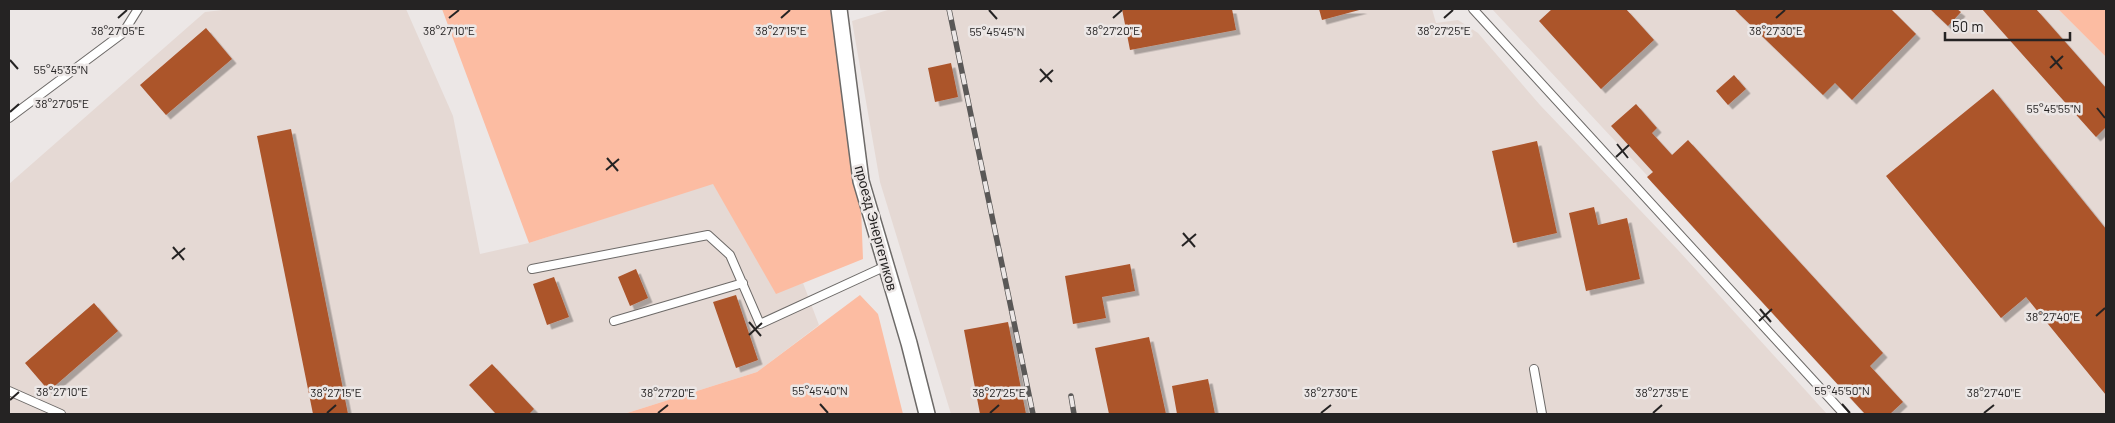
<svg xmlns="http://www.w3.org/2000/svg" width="2115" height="423" font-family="Barlow,sans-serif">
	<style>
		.built { fill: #e5d9d4 }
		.green { fill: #fcbca2 }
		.building { fill: #ac542b; filter: url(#shadow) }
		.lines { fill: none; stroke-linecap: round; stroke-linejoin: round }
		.service-casing { stroke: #6d6a68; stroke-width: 10 }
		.minor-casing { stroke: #6d6a68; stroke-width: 18 }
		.service { stroke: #fff; stroke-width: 8 }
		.minor { stroke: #fff; stroke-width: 15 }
		.rail-casing { stroke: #5a5857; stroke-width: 5.5 }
		.rail { stroke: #ece7e6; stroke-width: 4; stroke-dasharray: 11; stroke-linecap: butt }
		.ticks { fill: none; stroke: #252323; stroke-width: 2 }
		.labels { text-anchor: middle; stroke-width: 5; stroke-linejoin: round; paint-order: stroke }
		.street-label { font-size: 14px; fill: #252323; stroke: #ece7e6 }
		.ticks-label { font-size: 12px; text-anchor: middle; fill: #252323; stroke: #ece7e6; stroke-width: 5; stroke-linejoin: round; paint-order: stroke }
	</style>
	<defs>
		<filter id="shadow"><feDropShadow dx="4.5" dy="4.5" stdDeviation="0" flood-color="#0004"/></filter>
	</defs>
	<rect width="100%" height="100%" fill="#ece7e6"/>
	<path class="built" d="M231,9H406L453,116L480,254L529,243L713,183L776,293L803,283L819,325L757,372L624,414H9V184L205,12Z
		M891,9H1432L1436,23L1458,20L1478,33L1540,105L1678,250L1827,414H951L880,182L852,21Z
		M1492,9H2058L2106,57V414H1864L1711,244Z"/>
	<path class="green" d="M442,9H839L860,181L863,259L776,294L713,184L529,243Z
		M2058,9H2106V57Z
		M860,295L878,314L903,414H624L757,372Z"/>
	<path class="building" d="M1122,9H1232L1236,30L1130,50Z
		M1319,9H1363L1322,20Z
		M1552,9H1626L1654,40L1601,89L1539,21Z
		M1734,9H1891L1916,34L1852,100L1835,83L1823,95Z
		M1930,9H1957L1961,12L1948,26Z
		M1982,9H2036L2106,88V127L2096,137Z
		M206,28L232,59L166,115L140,85Z
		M951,63L958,97L935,102L928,68Z
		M1734,75L1746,89L1728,105L1716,91Z
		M1993,89L2106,229V395L2026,297L2001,318L1886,176Z
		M1636,104L1657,128L1652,133L1672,155L1688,140L1883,353L1870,366L1903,402L1890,414H1865L1647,177L1653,172L1611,126Z
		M291,129L348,414H313L257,136Z
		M1537,141L1557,233L1513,243L1492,151Z
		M1594,207L1598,225L1627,218L1640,279L1586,291L1569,213Z
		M1130,264L1135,291L1102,297L1106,318L1073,324L1065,276Z
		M636,269L648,298L630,306L618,277Z
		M554,277L569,317L547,325L533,284Z
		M736,295L758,360L736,368L713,302Z
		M94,303L118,331L49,391L25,363Z
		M1008,322L1026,414H980L964,330Z
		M1149,337L1166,414H1109L1095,348Z
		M492,364L534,409L529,414H496L469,385Z
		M1208,379L1215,414H1177L1172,386Z"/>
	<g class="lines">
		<g class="service-casing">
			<path id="service" d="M1473,9L1844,414
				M9,118L123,33L138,9
				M532,269L708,235L730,255L760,324L886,266
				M614,321L743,283
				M1534,369L1542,414
				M9,391L61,414"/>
		</g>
		<g class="minor-casing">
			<path id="minor" d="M839,9L861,181L909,343L927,414"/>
		</g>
		<use href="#service" class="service"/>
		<use href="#minor" class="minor"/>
		<g class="rail-casing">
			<path id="rail" d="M949,9L1033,414
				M1071,396L1074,414"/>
		</g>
		<use href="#rail" class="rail"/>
	</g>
	<path class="ticks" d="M989,10L997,19M118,18L127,10M449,18L459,10M781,18L790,10M1113,18L1122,10M1444,18L1453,10M1776,18L1785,10M2051,56L2062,69M10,60L18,69M2050,68L2063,56M1040,69L1052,82M1040,82L1053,70M2097,108L2105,118M10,112L19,104M1617,144L1628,158M1616,157L1629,145M607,158L618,171M606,170L619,159M1183,233L1195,247M1182,246L1196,234M173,247L184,260M172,259L185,248M1760,309L1771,322M2096,316L2105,308M1759,321L1772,309M749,322L761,336M749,335L762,323M10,400L19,392M820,404L828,413M1842,404L1850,413M327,413L336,405M658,413L668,405M990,413L999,405M1321,413L1331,405M1653,413L1662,405M1984,413L1994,405"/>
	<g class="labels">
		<g class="street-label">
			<text transform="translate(876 228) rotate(75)" y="5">проезд Энергетиков</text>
		</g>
	</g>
	<g class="ticks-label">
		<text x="118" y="35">38°27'05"E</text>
		<text x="449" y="35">38°27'10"E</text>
		<text x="781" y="35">38°27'15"E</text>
		<text x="1113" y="35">38°27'20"E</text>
		<text x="1444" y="35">38°27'25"E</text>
		<text x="1776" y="35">38°27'30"E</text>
		<text x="997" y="36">55°45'45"N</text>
		<text x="61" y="74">55°45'35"N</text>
		<text x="62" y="108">38°27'05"E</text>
		<text x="2054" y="113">55°45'55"N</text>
		<text x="2053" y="321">38°27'40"E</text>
		<text x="820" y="395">55°45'40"N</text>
		<text x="1842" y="395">55°45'50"N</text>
		<text x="62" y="396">38°27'10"E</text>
		<text x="336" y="397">38°27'15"E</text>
		<text x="668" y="397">38°27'20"E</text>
		<text x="999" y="397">38°27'25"E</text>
		<text x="1331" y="397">38°27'30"E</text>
		<text x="1662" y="397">38°27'35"E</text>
		<text x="1994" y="397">38°27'40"E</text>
	</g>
	<rect width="2115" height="423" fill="none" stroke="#252323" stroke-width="20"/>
	<path d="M1945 32v8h125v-8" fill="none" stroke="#252323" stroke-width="2.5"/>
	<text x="1952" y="32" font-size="15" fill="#252323" stroke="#ece7e6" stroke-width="4" paint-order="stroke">50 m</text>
</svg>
